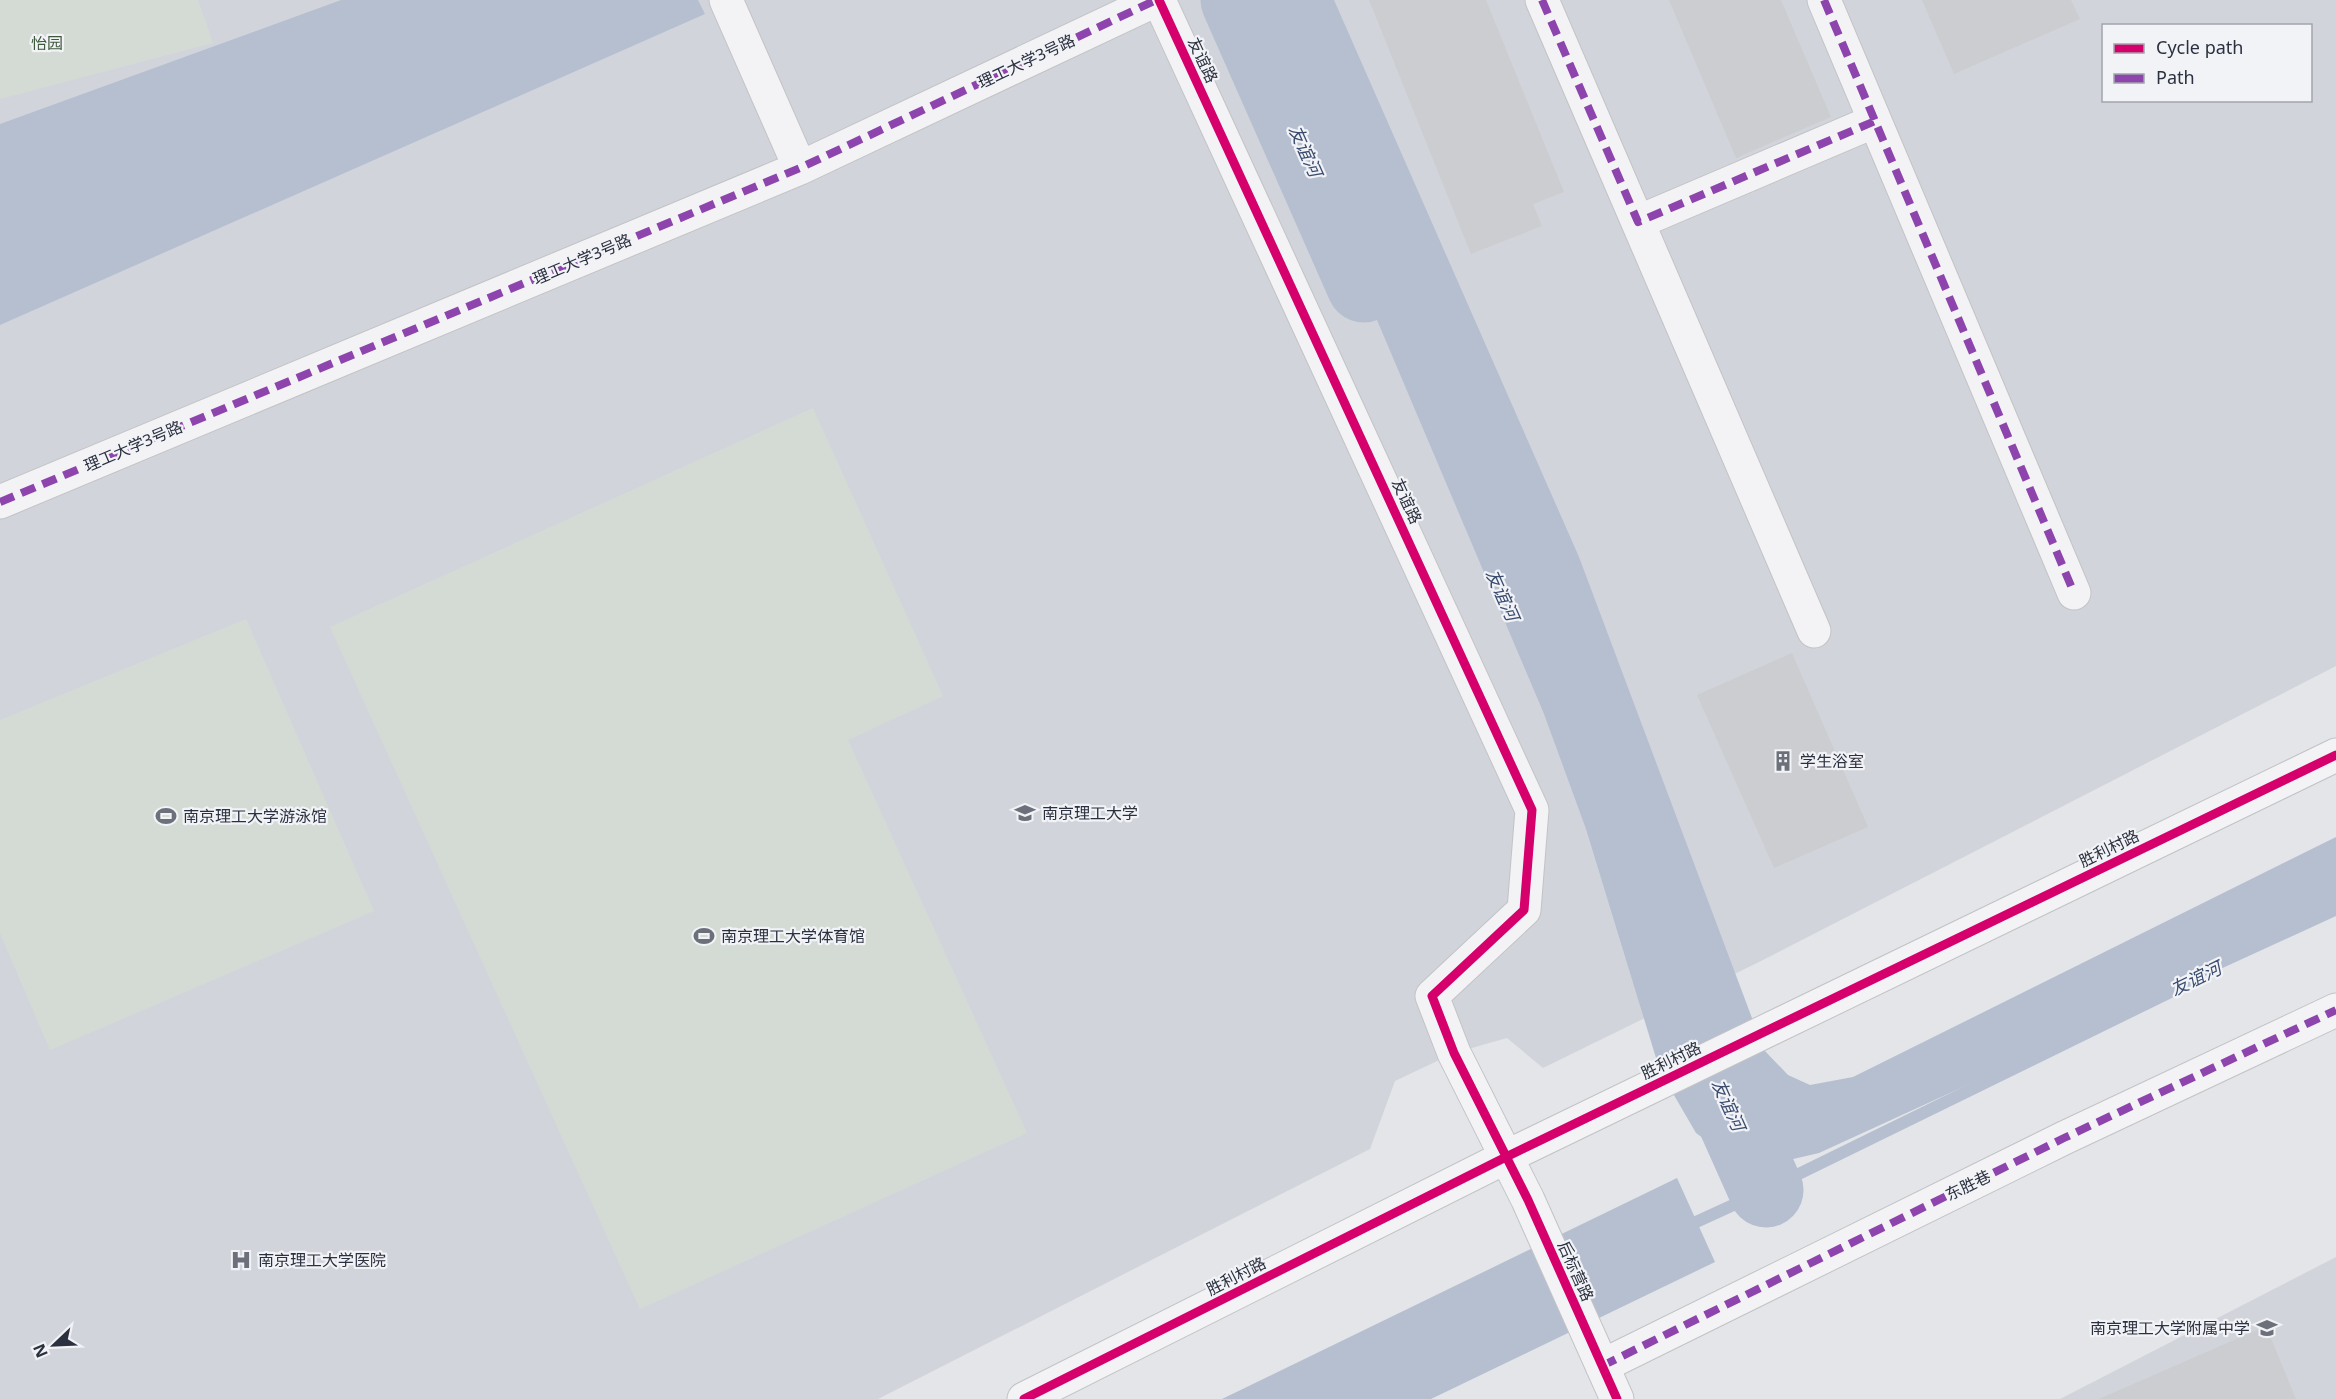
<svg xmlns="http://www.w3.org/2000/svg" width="2336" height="1399" font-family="'Noto Sans','Noto Sans SC',sans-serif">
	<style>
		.built { fill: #d2d4db; fill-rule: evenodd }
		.green { fill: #d4dbd5 }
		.water { fill: #b6bfd0 }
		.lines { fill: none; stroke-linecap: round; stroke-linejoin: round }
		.stream { stroke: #b6bfd0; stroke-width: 12 }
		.river { stroke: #b6bfd0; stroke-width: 75 }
		.building { fill: #cccdd0 }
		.minor-casing { stroke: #c2c3c6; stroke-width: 35 }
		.minor { stroke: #f3f3f5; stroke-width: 33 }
		.quiet { stroke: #8e44ad; stroke-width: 8; stroke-dasharray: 15 8; stroke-linecap: butt }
		.cycleway-casing { stroke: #f2f3f7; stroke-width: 13 }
		.cycleway { stroke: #d6006c; stroke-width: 9 }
		.labels { text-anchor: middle; stroke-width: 4.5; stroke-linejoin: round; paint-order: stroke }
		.park-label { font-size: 16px; fill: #3e5a3b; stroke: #f2f3f7 }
		.street-label { font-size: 16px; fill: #2c313f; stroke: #f2f3f7 }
		.poi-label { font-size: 16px; fill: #2c313f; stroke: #f2f3f7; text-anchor: start }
		.water-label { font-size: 18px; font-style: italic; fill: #3b4d6f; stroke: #f2f3f7 }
	</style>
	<rect width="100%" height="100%" fill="#e3e5e8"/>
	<path class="built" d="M0,0H2336V666L1763,960L1543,1068L1507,1038L1454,1053L1395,1081L1370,1149L878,1399H0ZM2104,26H2310V100H2104Z
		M2336,1257V1399H2060Z"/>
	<path class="green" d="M0,0H198L213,43L0,99Z
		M813,408L943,696L848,740L1027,1133L640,1309L330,627Z
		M246,619L374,911L50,1050L0,933V720Z"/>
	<path class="water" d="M341,0H698L705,14L0,325V124Z
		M1238,0H1334L1579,557L1764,1050L1788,1075L1810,1085L1853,1077L2336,837V916L1819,1153L1758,1167L1722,1152L1696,1133L1660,1071L1586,829L1544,714L1307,155Z
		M1677,1178L1715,1262L1431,1399H1222Z"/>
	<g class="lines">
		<path class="stream" d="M1683,1228L1766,1190L2199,978"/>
		<path class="river" d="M1238,0L1364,285
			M1712,1069L1766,1190"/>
	</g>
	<path class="building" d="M1369,0H1486L1564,192L1533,204L1542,226L1471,254Z
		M1669,0H1781L1831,117L1736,158Z
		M1922,0H2071L2080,19L1954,74Z
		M1792,653L1868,827L1774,868L1697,695Z
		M2266,1326L2296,1399H2099Z"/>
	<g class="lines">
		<g class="minor-casing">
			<path id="minor" d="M726,0L800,168
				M1159,0L1532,810L1524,910L1432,996L1454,1053L1528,1200L1617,1399
				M1542,0L1814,631
				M1824,0L2074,593
				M1638,222L1875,121
				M0,502L800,168L1156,0
				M1602,1366L2064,1138L2336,1010
				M1024,1399L1506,1157L2336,755"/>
		</g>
		<use href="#minor" class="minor"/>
		<path class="quiet" d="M1542,0L1638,222L1875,121
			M1824,0L2074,593
			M0,502L800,168L1156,0
			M1602,1366L2064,1138L2336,1010"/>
		<g class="cycleway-casing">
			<path id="cycleway" d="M1159,0L1532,810L1524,910L1432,996L1454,1053L1528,1200L1617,1399
				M1024,1399L1506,1157L2336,755"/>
		</g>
		<use href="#cycleway" class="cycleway"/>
	</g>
	<defs>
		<g id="building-bare" transform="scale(1.62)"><path d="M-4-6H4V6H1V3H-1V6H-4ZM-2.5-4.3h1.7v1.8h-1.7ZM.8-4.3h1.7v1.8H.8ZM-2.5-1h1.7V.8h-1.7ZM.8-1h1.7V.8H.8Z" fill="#6c707a" stroke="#f2f3f7" stroke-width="2.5" paint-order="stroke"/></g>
		<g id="university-bare" transform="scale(1.62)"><path d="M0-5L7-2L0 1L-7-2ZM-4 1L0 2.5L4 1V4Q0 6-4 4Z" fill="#6c707a" stroke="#f2f3f7" stroke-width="2.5" paint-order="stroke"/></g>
		<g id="stadium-bare" transform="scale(1.62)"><path d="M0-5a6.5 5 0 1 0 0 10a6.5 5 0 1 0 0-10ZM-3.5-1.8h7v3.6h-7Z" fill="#6c707a" stroke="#f2f3f7" stroke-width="2.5" paint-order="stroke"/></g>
		<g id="hospital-bare" transform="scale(1.62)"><path d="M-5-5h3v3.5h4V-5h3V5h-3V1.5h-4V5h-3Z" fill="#6c707a" stroke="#f2f3f7" stroke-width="2.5" paint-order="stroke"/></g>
		<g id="school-bare" transform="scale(1.62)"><path d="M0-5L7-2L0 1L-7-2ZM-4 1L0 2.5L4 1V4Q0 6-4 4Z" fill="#6c707a" stroke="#f2f3f7" stroke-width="2.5" paint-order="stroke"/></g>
	</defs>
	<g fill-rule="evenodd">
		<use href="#building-bare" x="1783" y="761"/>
		<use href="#university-bare" x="1025" y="813"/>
		<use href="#stadium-bare" x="166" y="816"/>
		<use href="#stadium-bare" x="704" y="936"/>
		<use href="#hospital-bare" x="241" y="1260"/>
		<use href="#school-bare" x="2267" y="1328"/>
	</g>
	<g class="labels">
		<g class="park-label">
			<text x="47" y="49">怡园</text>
		</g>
		<g class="street-label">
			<text transform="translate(1203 60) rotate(65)" y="6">友谊路</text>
			<text transform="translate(1026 61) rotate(-25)" y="6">理工大学3号路</text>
			<text transform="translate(582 259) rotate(-23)" y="6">理工大学3号路</text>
			<text transform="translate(133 446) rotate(-23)" y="6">理工大学3号路</text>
			<text transform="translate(1407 501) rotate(65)" y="6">友谊路</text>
			<text transform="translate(2109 848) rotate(-26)" y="6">胜利村路</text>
			<text transform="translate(1671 1060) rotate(-26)" y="6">胜利村路</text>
			<text transform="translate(1968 1185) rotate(-26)" y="6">东胜巷</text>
			<text transform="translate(1576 1271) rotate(66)" y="6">后标营路</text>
			<text transform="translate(1236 1276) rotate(-27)" y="6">胜利村路</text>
		</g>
		<g class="poi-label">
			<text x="1800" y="767">学生浴室</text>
			<text x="1042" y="819">南京理工大学</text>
			<text x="183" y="822">南京理工大学游泳馆</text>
			<text x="721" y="942">南京理工大学体育馆</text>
			<text x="258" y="1266">南京理工大学医院</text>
			<text x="2250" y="1334" text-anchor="end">南京理工大学附属中学</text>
		</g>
		<g class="water-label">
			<text transform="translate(1305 151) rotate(66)" y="6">友谊河</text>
			<text transform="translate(1502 595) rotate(66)" y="6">友谊河</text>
			<text transform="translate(2196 979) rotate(-26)" y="6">友谊河</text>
			<text transform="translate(1728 1105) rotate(66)" y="6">友谊河</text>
		</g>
	</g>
	<rect x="2102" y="24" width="210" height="78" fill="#f2f3f7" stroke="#a3a5ad" stroke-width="1.5"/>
	<rect x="2114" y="44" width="30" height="9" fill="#d6006c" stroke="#a3a5ad" stroke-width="1.5"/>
	<text x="2156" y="54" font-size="18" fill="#2c313f">Cycle path</text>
	<rect x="2114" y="74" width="30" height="9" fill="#8e44ad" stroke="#a3a5ad" stroke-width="1.5"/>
	<text x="2156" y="84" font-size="18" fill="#2c313f">Path</text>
	<g transform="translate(54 1345) rotate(247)" stroke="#f2f3f7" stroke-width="4.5" paint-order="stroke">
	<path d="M0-4.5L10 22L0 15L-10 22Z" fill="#2c313f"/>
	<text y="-9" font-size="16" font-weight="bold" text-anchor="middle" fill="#2c313f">N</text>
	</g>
</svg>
